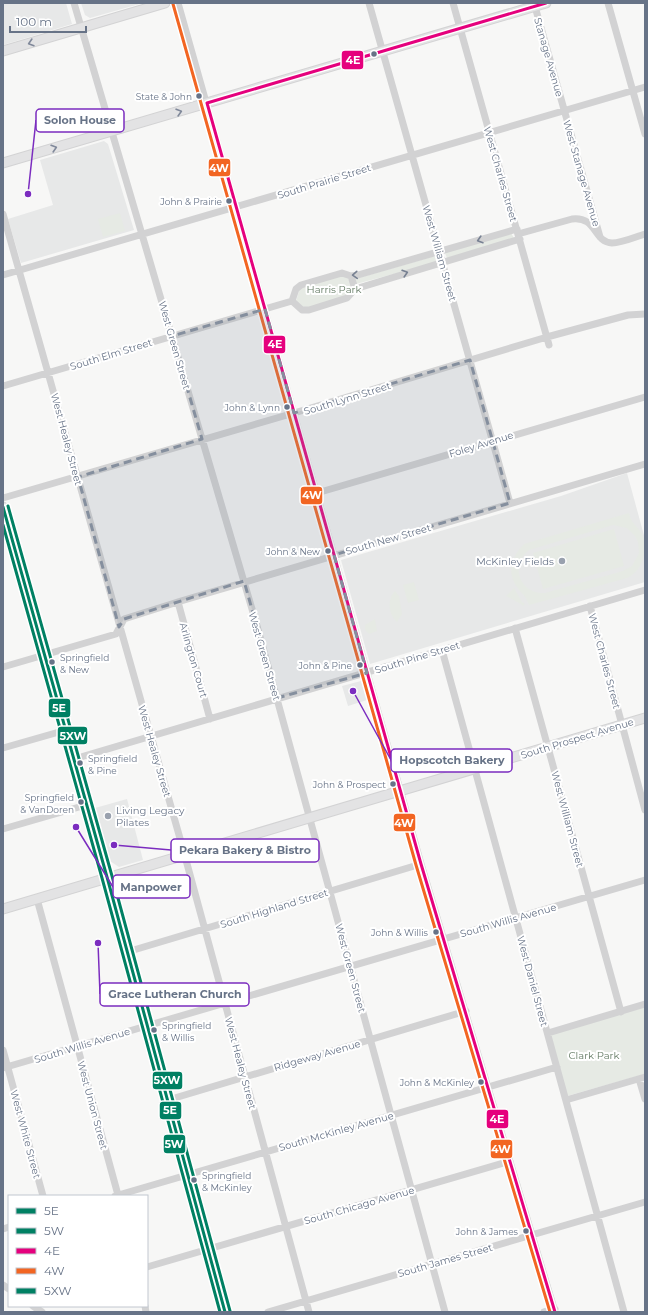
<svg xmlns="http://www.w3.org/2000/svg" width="648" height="1315" font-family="Montserrat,sans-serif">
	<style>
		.built { fill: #e7e8e8 }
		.green { fill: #e6eae4; fill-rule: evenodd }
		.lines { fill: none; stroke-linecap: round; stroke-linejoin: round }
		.major-casing { stroke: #d3d3d4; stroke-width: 11 }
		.minor { stroke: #d2d2d3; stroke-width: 7 }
		.major { stroke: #e3e3e4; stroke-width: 9 }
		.bus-1-casing { stroke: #fff; stroke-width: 6 }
		.bus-2-casing { stroke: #fff; stroke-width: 6 }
		.bus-3-casing { stroke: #fff; stroke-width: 6 }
		.bus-4-casing { stroke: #fff; stroke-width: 6 }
		.bus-5-casing { stroke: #fff; stroke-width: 6 }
		.bus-1 { stroke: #008063; stroke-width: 3 }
		.bus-2 { stroke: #008063; stroke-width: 3 }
		.bus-3 { stroke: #e5007d; stroke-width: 3 }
		.bus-4 { stroke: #f26522; stroke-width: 3 }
		.bus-5 { stroke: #008063; stroke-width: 3 }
		.oneway { stroke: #80899a }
		.oneway2 { stroke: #778192 }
		.marked { fill: #858f9e; fill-opacity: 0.2; stroke: #858f9e; stroke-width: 3; stroke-dasharray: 8 5; stroke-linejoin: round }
		.bus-dot { fill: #677387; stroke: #fff; stroke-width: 1.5 }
		.poi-dot { fill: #99a1ae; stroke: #fff; stroke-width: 1.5 }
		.labels { text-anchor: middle; stroke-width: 4; stroke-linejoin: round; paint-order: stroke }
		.bus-label { font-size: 9px; fill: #677387; stroke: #fff; text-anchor: end }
		.street-label { font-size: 10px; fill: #677387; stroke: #fff }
		.park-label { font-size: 10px; fill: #627962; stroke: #fff }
		.poi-label { font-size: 10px; fill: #677387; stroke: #fff; text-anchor: end }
		.leader { fill: none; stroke: #7b2cbf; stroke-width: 1.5 }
		.callout-dot { fill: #7b2cbf; stroke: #fff; stroke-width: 1.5 }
		.callout { fill: #fff; stroke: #7b2cbf; stroke-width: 1.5 }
		.callout-label { font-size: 11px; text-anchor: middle; font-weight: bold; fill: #677387 }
		.line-badge { stroke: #fff; stroke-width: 1.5 }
		.badge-label { font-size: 11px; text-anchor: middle; font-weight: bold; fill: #fff }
	</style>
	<rect width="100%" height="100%" fill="#f7f7f6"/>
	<path class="built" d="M3,3H66L72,24L3,45Z
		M81,3H143L90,18L85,15Z
		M104,141L108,144L134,230L21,263L8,219L53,205L40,160Z
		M627,473L645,539V582L370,664L341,560L561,496Z
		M361,681L367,700L348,706L342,686Z
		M127,799L143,860L119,867L110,861L95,808Z"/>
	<path class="green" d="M120,213L125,231L103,237L98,219Z
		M511,233L514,238L447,258L445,253L447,251Z
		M435,256L437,258L435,263L356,284L355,279Z
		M339,276L347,277L352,285L349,295L306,309L296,301L300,288Z
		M629,513C632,526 638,525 643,536C648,552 642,571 627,578L529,605C525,594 523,596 517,587C506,572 512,556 524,544ZM613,525L627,528L635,536L638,542L639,553L632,566L623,571L545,593C520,594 509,566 529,550Z
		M614,529L624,566L543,589L533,553Z
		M414,582L419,600L408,603L403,585Z
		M514,588L522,602L525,604L523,606L521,604L506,596Z
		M395,591L399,596L402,614L397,622C388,614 387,599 395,591Z
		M375,619L377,631L369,634L365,630V625Z
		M645,1007V1074L567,1096L550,1035Z"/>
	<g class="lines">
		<g class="major-casing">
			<path id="major" d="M3,51L165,3
				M3,163L546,3
				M3,507L107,877L225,1312
				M3,909L645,718"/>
		</g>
		<path class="minor" d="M74,3L257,626L445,1312
			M178,3L421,864L555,1312
			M369,3L510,503
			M453,3L549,345
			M534,3L600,237
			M608,3L645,134
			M3,214L183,849L309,1312
			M518,234L572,219C597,216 593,242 612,243C622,243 635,237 645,234
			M3,275L645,87
			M351,276L355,289L347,298L309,310H302L292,301L296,289L301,285L342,273L351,276L358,275L517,229
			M355,289L520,239
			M3,386L292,301
			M317,493L645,397
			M3,498L294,413L547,337L628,315L645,314
			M178,602L210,719
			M590,606L645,810
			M515,628L621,1012
			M442,650L624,1312
			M3,667L116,634L124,619L181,601L645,464
			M3,748L66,730
			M74,759L645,590
			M3,829L86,805
			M37,899L118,1195
			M127,952L421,864
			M548,1033L645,1004
			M3,1050L43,1196
			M3,1068L645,880
			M639,1079L645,1099
			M168,1100L466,1011
			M566,1100L645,1077
			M115,1196L557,1067
			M3,1229L9,1227
			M147,1267L510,1161
			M3,1285L9,1289
			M33,1306L42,1312
			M145,1306L146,1312
			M268,1312L645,1202
			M544,1312L555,1309"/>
		<use href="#major" class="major"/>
		<g class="bus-1-casing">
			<path id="bus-1" d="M3,507L107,877L225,1312"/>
		</g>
		<g class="bus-2-casing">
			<path id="bus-2" d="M3,525L102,878L220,1312"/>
		</g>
		<g class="bus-3-casing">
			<path id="bus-3" d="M546,3L207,103L421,864L555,1312"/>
		</g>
		<g class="bus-4-casing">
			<path id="bus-4" d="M173,4L416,865L550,1312"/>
		</g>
		<g class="bus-5-casing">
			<path id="bus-5" d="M8,506L112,876L230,1311"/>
		</g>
		<use href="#bus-1" class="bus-1"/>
		<use href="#bus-2" class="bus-2"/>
		<use href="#bus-3" class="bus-3"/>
		<use href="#bus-4" class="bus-4"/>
		<use href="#bus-5" class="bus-5"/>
	</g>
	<defs><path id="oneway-chevron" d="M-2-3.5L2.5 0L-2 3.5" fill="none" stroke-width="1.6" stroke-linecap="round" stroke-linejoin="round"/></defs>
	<g class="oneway">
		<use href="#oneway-chevron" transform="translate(31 43) rotate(163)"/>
		<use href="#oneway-chevron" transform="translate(179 112) rotate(-16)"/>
		<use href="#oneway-chevron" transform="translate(54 148) rotate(-17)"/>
	</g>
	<g class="oneway2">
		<use href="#oneway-chevron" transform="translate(480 240) rotate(163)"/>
		<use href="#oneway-chevron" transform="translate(405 273) rotate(-17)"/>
		<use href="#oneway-chevron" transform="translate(355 275) rotate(176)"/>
	</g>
	<path class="marked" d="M265,309L294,413L470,360L510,503L334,555L367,673L277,698L244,581L124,619L119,627L78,477L202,439L172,336Z"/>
	<g class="bus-dot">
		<circle cx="374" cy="54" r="3.5"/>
		<circle cx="199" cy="96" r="3.5"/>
		<circle cx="229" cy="201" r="3.5"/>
		<circle cx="287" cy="407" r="3.5"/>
		<circle cx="328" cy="551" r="3.5"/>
		<circle cx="52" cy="662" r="3.5"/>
		<circle cx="360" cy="665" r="3.5"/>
		<circle cx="80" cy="763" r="3.5"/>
		<circle cx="393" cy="784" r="3.5"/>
		<circle cx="81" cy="802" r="3.5"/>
		<circle cx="436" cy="932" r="3.5"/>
		<circle cx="154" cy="1030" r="3.5"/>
		<circle cx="481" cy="1082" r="3.5"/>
		<circle cx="194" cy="1180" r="3.5"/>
		<circle cx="526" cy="1231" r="3.5"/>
	</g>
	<g class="poi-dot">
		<circle cx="562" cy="561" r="4"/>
		<circle cx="108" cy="816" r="4"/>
	</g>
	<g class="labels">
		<g class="bus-label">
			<text x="192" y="100">State &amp; John</text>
			<text x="222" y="205">John &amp; Prairie</text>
			<text x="280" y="411">John &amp; Lynn</text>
			<text x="320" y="555">John &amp; New</text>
			<text x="60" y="661" text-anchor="start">Springfield<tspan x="60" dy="12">&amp; New</tspan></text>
			<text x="352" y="669">John &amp; Pine</text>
			<text x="88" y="762" text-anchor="start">Springfield<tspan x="88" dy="12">&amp; Pine</tspan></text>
			<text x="386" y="788">John &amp; Prospect</text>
			<text x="74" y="801">Springfield<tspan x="74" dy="12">&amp; VanDoren</tspan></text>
			<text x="428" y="936">John &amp; Willis</text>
			<text x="162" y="1029" text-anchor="start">Springfield<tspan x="162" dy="12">&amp; Willis</tspan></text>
			<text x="474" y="1086">John &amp; McKinley</text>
			<text x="202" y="1179" text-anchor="start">Springfield<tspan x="202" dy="12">&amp; McKinley</tspan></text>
			<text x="518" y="1235">John &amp; James</text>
		</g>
		<g class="street-label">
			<text transform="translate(549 57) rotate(74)" y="4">Stanage Avenue</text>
			<text transform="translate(582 173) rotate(74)" y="4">West Stanage Avenue</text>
			<text transform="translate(501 174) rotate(74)" y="4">West Charles Street</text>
			<text transform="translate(324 181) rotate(-17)" y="4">South Prairie Street</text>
			<text transform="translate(440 253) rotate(74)" y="4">West William Street</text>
			<text transform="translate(175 345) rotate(74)" y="4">West Green Street</text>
			<text transform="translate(111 354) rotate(-17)" y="4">South Elm Street</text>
			<text transform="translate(347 398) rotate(-17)" y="4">South Lynn Street</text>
			<text transform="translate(67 439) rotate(75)" y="4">West Healey Street</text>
			<text transform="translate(481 444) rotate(-17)" y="4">Foley Avenue</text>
			<text transform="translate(388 539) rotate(-16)" y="4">South New Street</text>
			<text transform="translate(265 656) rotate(74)" y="4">West Green Street</text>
			<text transform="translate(417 657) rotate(-17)" y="4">South Pine Street</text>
			<text transform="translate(194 660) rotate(74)" y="4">Arlington Court</text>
			<text transform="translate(605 661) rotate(75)" y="4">West Charles Street</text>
			<text transform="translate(577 738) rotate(-17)" y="4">South Prospect Avenue</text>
			<text transform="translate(155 751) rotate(74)" y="4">West Healey Street</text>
			<text transform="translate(568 819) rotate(75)" y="4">West William Street</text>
			<text transform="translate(274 908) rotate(-17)" y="4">South Highland Street</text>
			<text transform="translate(508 920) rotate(-16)" y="4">South Willis Avenue</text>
			<text transform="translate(351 968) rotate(75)" y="4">West Green Street</text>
			<text transform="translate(533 981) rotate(75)" y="4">West Daniel Street</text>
			<text transform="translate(82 1045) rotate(-17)" y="4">South Willis Avenue</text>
			<text transform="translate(317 1055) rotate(-16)" y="4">Ridgeway Avenue</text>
			<text transform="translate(241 1063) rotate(75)" y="4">West Healey Street</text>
			<text transform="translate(93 1105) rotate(75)" y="4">West Union Street</text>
			<text transform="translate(336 1131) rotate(-16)" y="4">South McKinley Avenue</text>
			<text transform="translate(26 1134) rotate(75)" y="4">West White Street</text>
			<text transform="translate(359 1205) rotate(-16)" y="4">South Chicago Avenue</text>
			<text transform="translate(445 1260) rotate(-16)" y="4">South James Street</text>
		</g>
		<g class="park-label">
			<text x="334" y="293">Harris Park</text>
			<text x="594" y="1059">Clark Park</text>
		</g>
		<g class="poi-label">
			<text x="554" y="565">McKinley Fields</text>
			<text x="116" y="814" text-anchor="start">Living Legacy<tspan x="116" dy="12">Pilates</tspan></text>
		</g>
	</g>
	<path class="leader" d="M28 194L36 120M353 691L391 760M114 845L171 850M76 827L113 887M98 943L100 994"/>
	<g class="callout-dot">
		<circle cx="28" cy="194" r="4"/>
		<circle cx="353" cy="691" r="4"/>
		<circle cx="114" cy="845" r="4"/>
		<circle cx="76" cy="827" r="4"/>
		<circle cx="98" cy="943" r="4"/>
	</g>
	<g class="callout">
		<rect x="36" y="109" width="88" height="23" rx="4"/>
		<rect x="391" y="749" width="121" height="23" rx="4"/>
		<rect x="171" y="839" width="148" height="23" rx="4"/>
		<rect x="113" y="875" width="77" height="23" rx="4"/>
		<rect x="100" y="983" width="149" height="23" rx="4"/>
	</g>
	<g class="callout-label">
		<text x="80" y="124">Solon House</text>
		<text x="452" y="764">Hopscotch Bakery</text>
		<text x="245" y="854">Pekara Bakery &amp; Bistro</text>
		<text x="151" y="891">Manpower</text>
		<text x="175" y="998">Grace Lutheran Church</text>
	</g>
	<g class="line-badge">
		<rect x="341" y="50" width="23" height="20" rx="4" fill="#e5007d"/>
		<rect x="208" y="158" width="23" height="19" rx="4" fill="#f26522"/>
		<rect x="263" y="335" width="23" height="19" rx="4" fill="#e5007d"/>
		<rect x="300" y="486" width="23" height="19" rx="4" fill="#f26522"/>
		<rect x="48" y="698" width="23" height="20" rx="4" fill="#008063"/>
		<rect x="57" y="726" width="31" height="19" rx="4" fill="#008063"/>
		<rect x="393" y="813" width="23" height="19" rx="4" fill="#f26522"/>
		<rect x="152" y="1071" width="31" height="19" rx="4" fill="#008063"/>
		<rect x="159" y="1101" width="23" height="19" rx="4" fill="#008063"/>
		<rect x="486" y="1109" width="23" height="20" rx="4" fill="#e5007d"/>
		<rect x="163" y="1134" width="23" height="20" rx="4" fill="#008063"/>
		<rect x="490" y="1139" width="23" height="20" rx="4" fill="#f26522"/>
	</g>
	<g class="badge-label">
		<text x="353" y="64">4E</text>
		<text x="219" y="172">4W</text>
		<text x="275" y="348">4E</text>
		<text x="312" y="499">4W</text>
		<text x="59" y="712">5E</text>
		<text x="73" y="740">5XW</text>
		<text x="404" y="827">4W</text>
		<text x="167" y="1084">5XW</text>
		<text x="170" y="1114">5E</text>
		<text x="497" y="1123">4E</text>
		<text x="174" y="1148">5W</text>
		<text x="501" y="1153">4W</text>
	</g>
	<rect width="648" height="1315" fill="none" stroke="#677387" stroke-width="8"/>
	<rect x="8" y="1195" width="140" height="112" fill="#ffffff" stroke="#c2c7cf"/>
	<rect x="16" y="1208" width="20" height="6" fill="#008063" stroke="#c2c7cf"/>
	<text x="44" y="1215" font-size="12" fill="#677387">5E</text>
	<rect x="16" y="1228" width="20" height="6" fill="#008063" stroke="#c2c7cf"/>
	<text x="44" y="1235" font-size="12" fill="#677387">5W</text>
	<rect x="16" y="1248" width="20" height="6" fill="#e5007d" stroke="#c2c7cf"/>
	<text x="44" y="1255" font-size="12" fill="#677387">4E</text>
	<rect x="16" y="1268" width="20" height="6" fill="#f26522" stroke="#c2c7cf"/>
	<text x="44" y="1275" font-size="12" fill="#677387">4W</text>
	<rect x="16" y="1288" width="20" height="6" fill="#008063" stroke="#c2c7cf"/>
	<text x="44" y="1295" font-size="12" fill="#677387">5XW</text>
	<path d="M10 26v6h76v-6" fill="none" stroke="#677387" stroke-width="2"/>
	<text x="16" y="26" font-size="12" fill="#677387" stroke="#ffffff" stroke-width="3" paint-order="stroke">100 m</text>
</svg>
